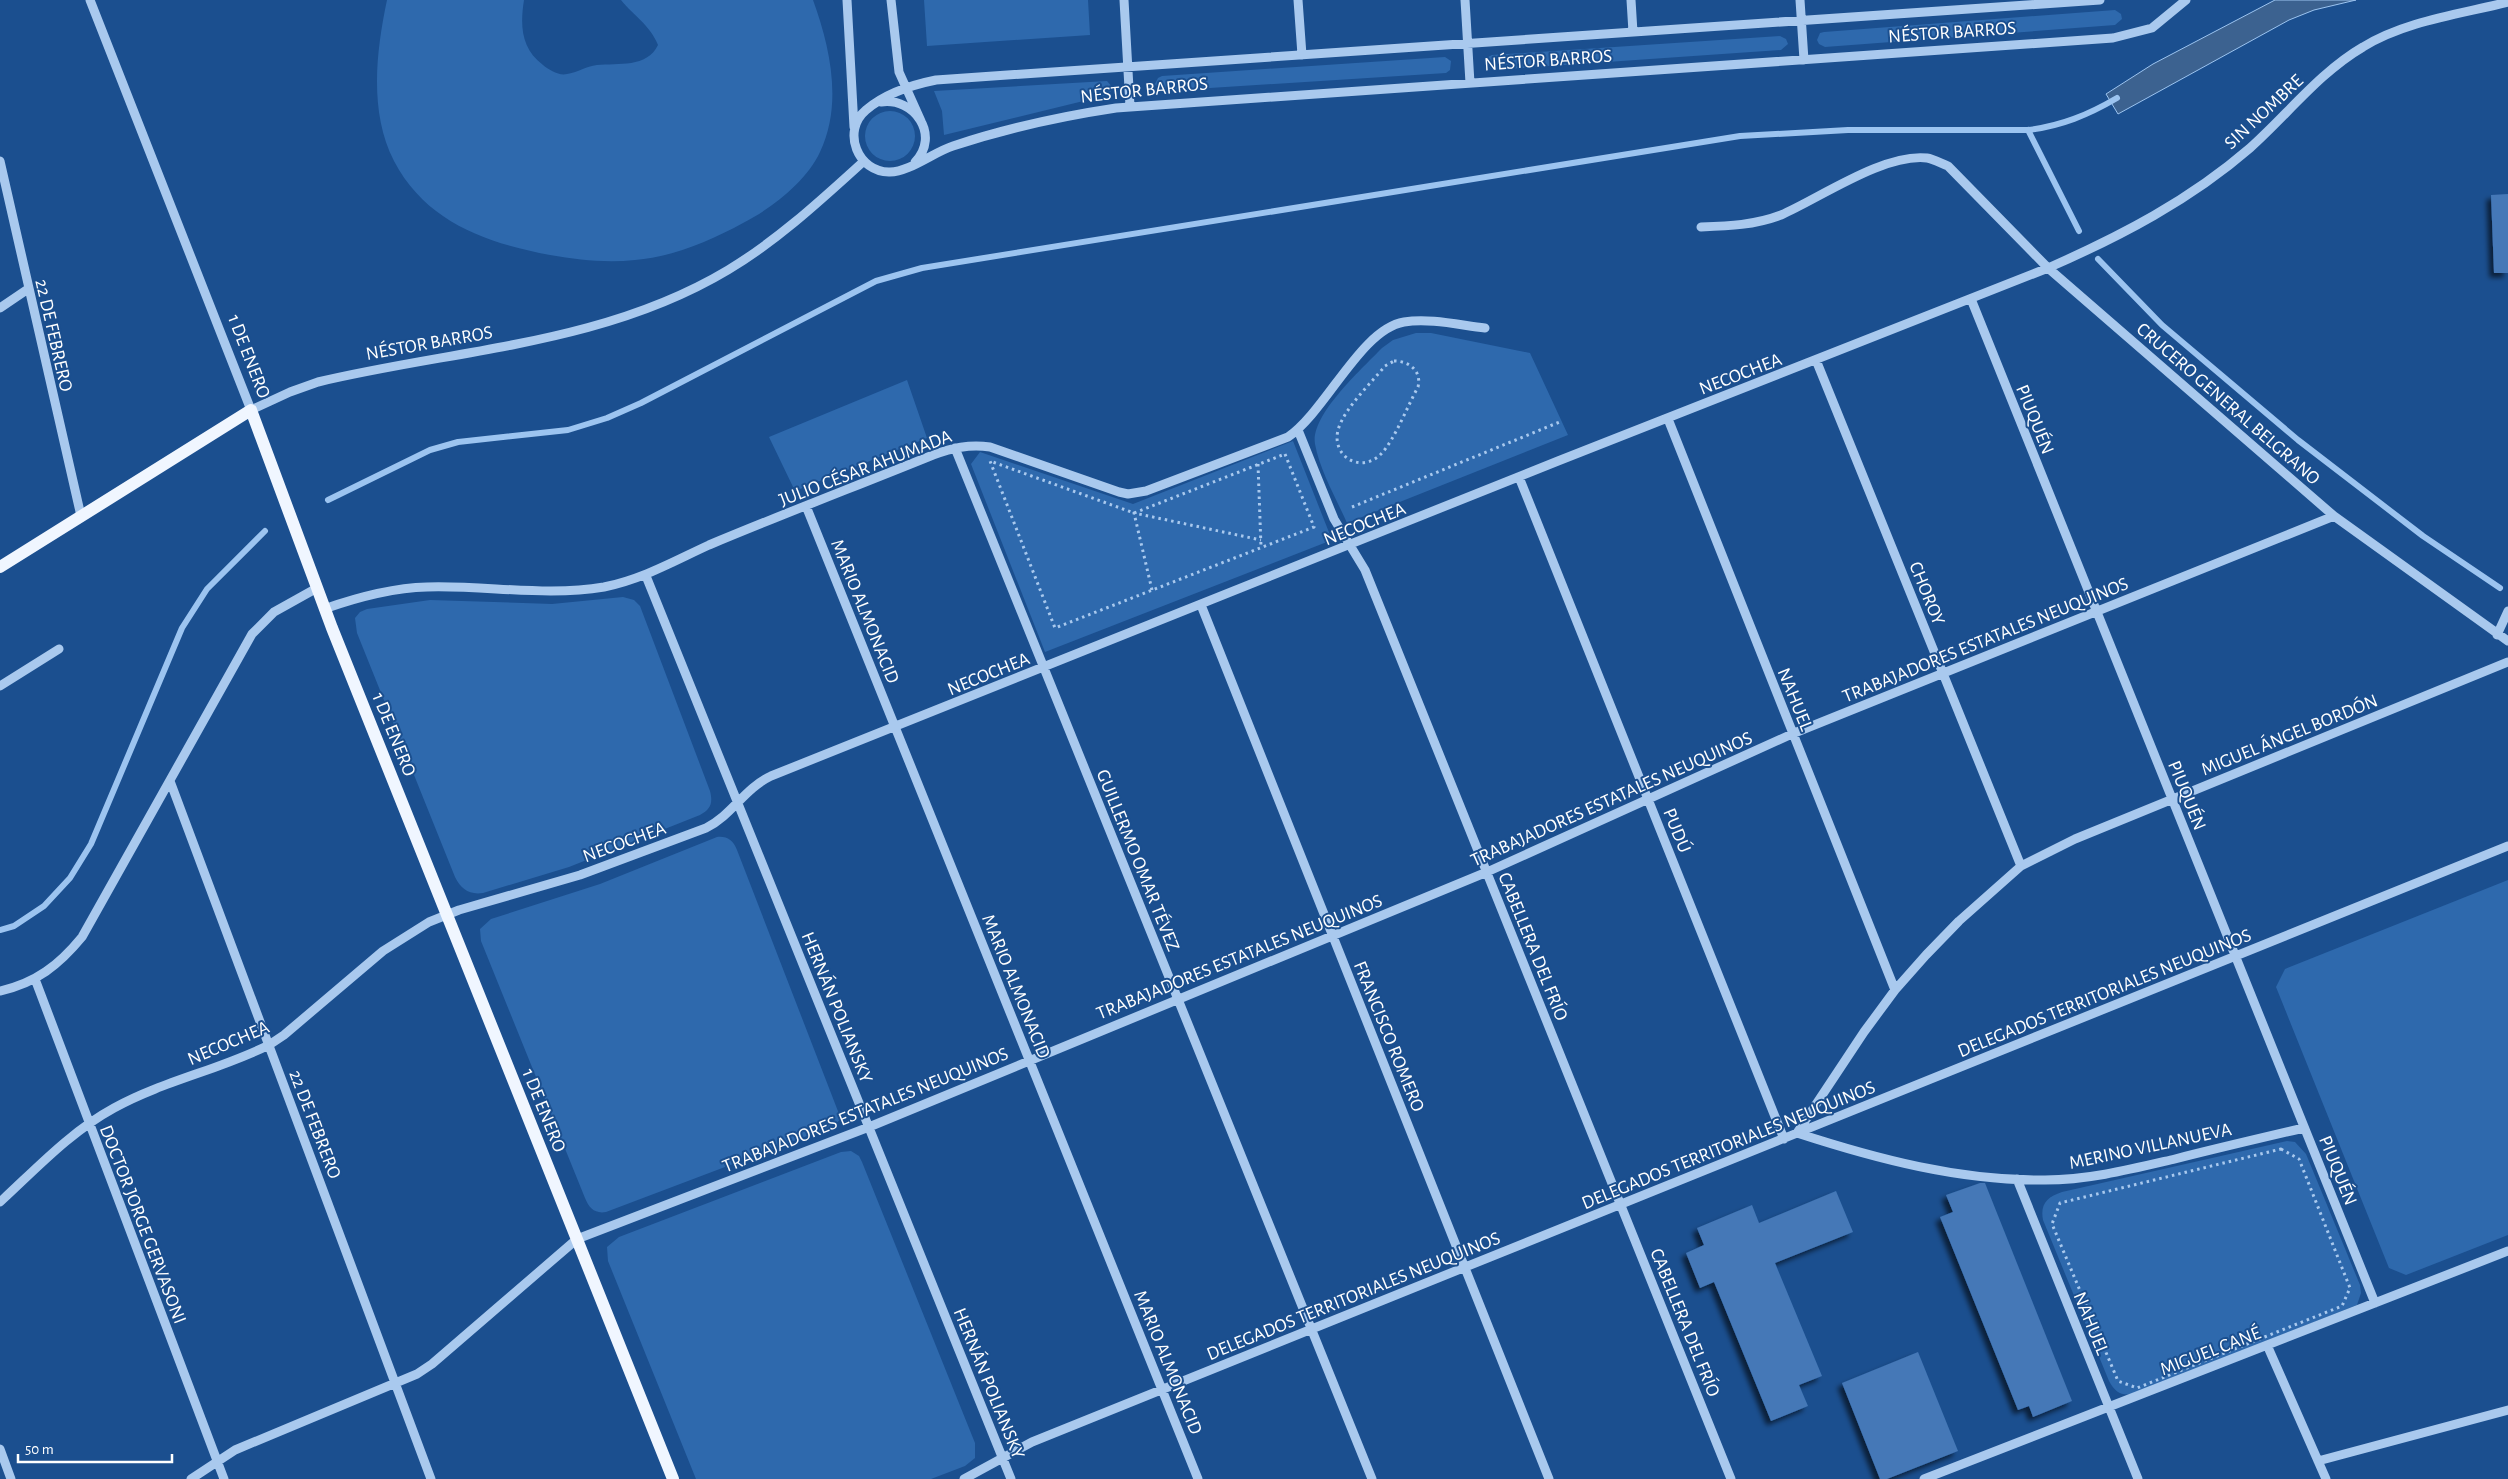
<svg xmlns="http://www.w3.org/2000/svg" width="2508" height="1479" font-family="'Alegreya Sans',sans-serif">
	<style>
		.green { fill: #2e69ad }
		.water { fill: #3c6290; stroke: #9cc4f0 }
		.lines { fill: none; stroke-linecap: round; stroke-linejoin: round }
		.stream { stroke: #9cc4f0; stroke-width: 6 }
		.building { fill: #4478b7; filter: url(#shadow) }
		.path { stroke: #a9c9ee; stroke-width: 3; stroke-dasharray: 2.5 4; stroke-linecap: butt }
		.minor { stroke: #a9c9ee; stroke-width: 9 }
		.major { stroke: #f0f6ff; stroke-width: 12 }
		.labels { text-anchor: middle; stroke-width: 4; stroke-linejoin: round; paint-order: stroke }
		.street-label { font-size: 19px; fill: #fff; stroke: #1b4f8f }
	</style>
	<defs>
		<filter id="shadow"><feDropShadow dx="-4.5" dy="4.5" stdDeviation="2.5" flood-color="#0009"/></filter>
	</defs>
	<rect width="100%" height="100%" fill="#1b4f8f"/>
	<path class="green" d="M387,0H524C520,26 521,48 543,65C549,70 559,76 567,74C577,73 586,66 597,65C618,63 647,68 658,45C650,25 634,16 621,0H813C830,47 843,104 820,152C806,182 772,208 743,223C710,241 673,257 635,260C606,263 579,260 550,255C486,243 426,222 394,161C369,112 376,52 387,0Z
		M924,0H1088L1090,35L927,46Z
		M2115,10L2121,14L2122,19L2115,25L1825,47L1819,44L1817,40L1820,33L1824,32Z
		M1780,36L1786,39L1788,44L1781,50L1493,70L1485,65L1486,58L1492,55Z
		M1445,57L1451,61L1450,70L1446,73L1163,91L1158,90L1155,84L1158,78L1162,76Z
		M1107,81L1113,88L1108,95L944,135L942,111L934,91Z
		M865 136a25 25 0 1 1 50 0a25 25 0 1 1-50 0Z
		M1416,333H1431L1530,353L1568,435L1347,523C1336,498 1320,471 1315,444C1310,415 1363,368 1382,348L1393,340Z
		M907,380L927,438L795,491L769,437Z
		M1293,441L1332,540L1045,652L971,464L980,452L1133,504Z
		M623,597L634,600L640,606L710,791C713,803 711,809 700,815L569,867L483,893C469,895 461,889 455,877L357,633L355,618L360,612L367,609L430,600L552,604Z
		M717,837C727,836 733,840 737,850L841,1119L833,1126L606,1212C595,1214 589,1208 585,1198L481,941L480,929L491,919L600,884Z
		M2508,880V1235L2406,1275L2389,1268L2276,987L2285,969Z
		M2287,1141L2295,1142L2306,1154L2360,1285L2361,1293L2357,1305L2133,1394C2121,1396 2115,1392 2109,1381L2043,1220C2040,1204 2047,1197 2062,1192Z
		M851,1151L859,1156L862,1162L975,1443V1458L965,1466L931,1479H696L608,1261L607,1247L619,1237L841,1152Z"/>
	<path class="water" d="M2275,0H2356L2314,10L2289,20L2118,114L2106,94L2153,64Z"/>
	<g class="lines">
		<path class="stream" d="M2028,130L2079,231
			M2098,259L2162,325L2298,440L2423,536L2500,588
			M328,500L430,450L458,442L568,430L607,418L641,403L876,281L922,268L1740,136L1848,130H2028C2061,126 2088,115 2117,98
			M0,930L14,926L44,906L70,878L91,844L182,628L207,589L265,531"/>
	</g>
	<path class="building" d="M2508,194V273H2494L2491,195Z
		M1980,1183H1985L2072,1401L2033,1417L2029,1406L2018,1410L1940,1217L1953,1212L1946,1195Z
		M1836,1191L1853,1232L1775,1263L1822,1376L1799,1385L1808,1406L1771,1421L1714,1282L1700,1288L1686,1253L1704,1245L1697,1228L1752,1205L1759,1223Z
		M1918,1352L1958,1451L1887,1479H1880L1842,1383Z"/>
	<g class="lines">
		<path class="path" d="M1394,361C1409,361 1422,371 1418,387C1408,405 1394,441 1381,454C1360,475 1329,455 1339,427C1346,407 1371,383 1385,366Z
			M1285,454L1314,527L1055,628L990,461L1134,513Z
			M1258,464L1261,547
			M1352,507L1562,421
			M1152,590L1134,513L1261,540
			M2281,1149L2299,1159L2350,1288L2342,1306L2137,1388L2118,1381L2052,1224L2060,1203Z"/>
		<path class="minor" d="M90,0L251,410L290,392L318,382C456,349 603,345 728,270C778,240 821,200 864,161
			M847,0L854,127
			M891,0L899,72L921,121
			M1124,0L1130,106
			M1298,0L1302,55
			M1465,0L1470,83
			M1631,0L1633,32
			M1800,0L1804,60
			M2100,0L936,80C911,85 886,93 866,110C841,131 858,173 890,172C909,172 934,152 953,146C1004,129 1063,116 1116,108L2113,38L2152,28L2186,0
			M881,102C914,97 941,135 915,162
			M0,161L81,516
			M1701,227C1729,226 1755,225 1781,215C1820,198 1884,153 1927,158C1934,159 1942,164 1948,166L2048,268L2334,516L2508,641
			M1971,299L2375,1303
			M0,308L28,289
			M1816,360L2021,866
			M1668,419L1895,990
			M1298,430L1334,519L1365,570L1731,1479
			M955,448L1372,1479
			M1519,477L1784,1139
			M806,506L1198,1479
			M646,576L1011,1479
			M1201,605L1549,1479
			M324,609C358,597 391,588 427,587C486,585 546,597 604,587C643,579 674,561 709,545C783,514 859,485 933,455C952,448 969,444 990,447L1119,492L1128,494L1146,491L1288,437C1326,411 1361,329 1404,322C1430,318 1459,325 1485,328
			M2497,635L2508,611
			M0,686L59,649
			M170,781L431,1479
			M35,979L224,1479
			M0,991C36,983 59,965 82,937L252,634L274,612L317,588
			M2304,1128C2261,1138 2218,1148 2175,1159C2132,1169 2089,1180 2045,1180C1960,1181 1877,1159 1797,1133L1864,1032L1895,990L1926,955L1959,921L2021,866L2075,839L2508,662
			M2017,1179L2138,1479
			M0,1202C36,1169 70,1132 114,1108C163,1081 219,1070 269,1045L284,1035L383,951L429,922L459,910L580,875L706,828C732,815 744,789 771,776L1558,461L2048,268C2121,236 2190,200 2250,148C2287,115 2320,72 2363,47C2405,21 2461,14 2508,2
			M2267,1345L2326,1479
			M0,1449L11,1479
			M2318,1461L2508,1410
			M191,1479L235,1450L417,1374L432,1364L577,1239L869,1127L1487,872L1792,734L2334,516
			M964,1479L1032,1442L2508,846
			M1924,1479L2508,1251"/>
		<path class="major" d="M0,567L251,410L332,628L673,1479"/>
	</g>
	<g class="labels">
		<g class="street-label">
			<text transform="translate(1952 31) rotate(-4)" y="7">NÉSTOR BARROS</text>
			<text transform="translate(1548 59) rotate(-4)" y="7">NÉSTOR BARROS</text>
			<text transform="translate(1144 89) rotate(-6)" y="7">NÉSTOR BARROS</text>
			<text transform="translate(2263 111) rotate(-43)" y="7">SIN NOMBRE</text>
			<text transform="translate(55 335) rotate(77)" y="7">22 DE FEBRERO</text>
			<text transform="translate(429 342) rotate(-10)" y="7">NÉSTOR BARROS</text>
			<text transform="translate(250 356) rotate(69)" y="7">1 DE ENERO</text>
			<text transform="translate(1740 373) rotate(-21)" y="7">NECOCHEA</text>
			<text transform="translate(2229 403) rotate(41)" y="7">CRUCERO GENERAL BELGRANO</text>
			<text transform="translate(2036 419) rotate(68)" y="7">PIUQUÉN</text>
			<text transform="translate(865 467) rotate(-21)" y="7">JULIO CÉSAR AHUMADA</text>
			<text transform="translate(1364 523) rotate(-22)" y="7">NECOCHEA</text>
			<text transform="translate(1928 593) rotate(68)" y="7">CHOROY</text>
			<text transform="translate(866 611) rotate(68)" y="7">MARIO ALMONACID</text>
			<text transform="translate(1985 639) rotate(-22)" y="7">TRABAJADORES ESTATALES NEUQUINOS</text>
			<text transform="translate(988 673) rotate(-22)" y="7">NECOCHEA</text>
			<text transform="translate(1796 699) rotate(68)" y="7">NAHUEL</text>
			<text transform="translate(395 734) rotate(68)" y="7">1 DE ENERO</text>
			<text transform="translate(2289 734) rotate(-22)" y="7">MIGUEL ÁNGEL BORDÓN</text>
			<text transform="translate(2188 795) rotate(68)" y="7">PIUQUÉN</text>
			<text transform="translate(1611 798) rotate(-24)" y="7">TRABAJADORES ESTATALES NEUQUINOS</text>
			<text transform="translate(1678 830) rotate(68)" y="7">PUDÚ</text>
			<text transform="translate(624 841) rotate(-20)" y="7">NECOCHEA</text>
			<text transform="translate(1139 860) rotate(68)" y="7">GUILLERMO OMAR TÉVEZ</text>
			<text transform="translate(1534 946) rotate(68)" y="7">CABELLERA DEL FRÍO</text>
			<text transform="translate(1239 956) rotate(-22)" y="7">TRABAJADORES ESTATALES NEUQUINOS</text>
			<text transform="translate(1017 986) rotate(68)" y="7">MARIO ALMONACID</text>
			<text transform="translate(2104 992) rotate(-22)" y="7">DELEGADOS TERRITORIALES NEUQUINOS</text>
			<text transform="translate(838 1007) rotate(68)" y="7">HERNÁN POLIANSKY</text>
			<text transform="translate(1390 1036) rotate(68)" y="7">FRANCISCO ROMERO</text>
			<text transform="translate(228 1042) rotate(-23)" y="7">NECOCHEA</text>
			<text transform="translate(865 1109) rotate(-22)" y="7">TRABAJADORES ESTATALES NEUQUINOS</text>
			<text transform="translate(545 1110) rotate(68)" y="7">1 DE ENERO</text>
			<text transform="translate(316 1124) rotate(69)" y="7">22 DE FEBRERO</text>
			<text transform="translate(1728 1144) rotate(-22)" y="7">DELEGADOS TERRITORIALES NEUQUINOS</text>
			<text transform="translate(2150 1145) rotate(-12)" y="7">MERINO VILLANUEVA</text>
			<text transform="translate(2339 1170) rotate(68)" y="7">PIUQUÉN</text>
			<text transform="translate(144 1224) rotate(69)" y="7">DOCTOR JORGE GERVASONI</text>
			<text transform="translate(1353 1295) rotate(-22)" y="7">DELEGADOS TERRITORIALES NEUQUINOS</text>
			<text transform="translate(1686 1322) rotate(68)" y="7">CABELLERA DEL FRÍO</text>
			<text transform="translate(2092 1323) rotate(68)" y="7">NAHUEL</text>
			<text transform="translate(2210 1350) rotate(-21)" y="7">MIGUEL CANÉ</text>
			<text transform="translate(1169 1362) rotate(68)" y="7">MARIO ALMONACID</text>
			<text transform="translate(990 1383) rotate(68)" y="7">HERNÁN POLIANSKY</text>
		</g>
	</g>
	<path d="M18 1454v8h154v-8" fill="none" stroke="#ffffff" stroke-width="2.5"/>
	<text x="25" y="1454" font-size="15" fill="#ffffff" stroke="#1b4f8f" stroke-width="4" paint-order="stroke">50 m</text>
</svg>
